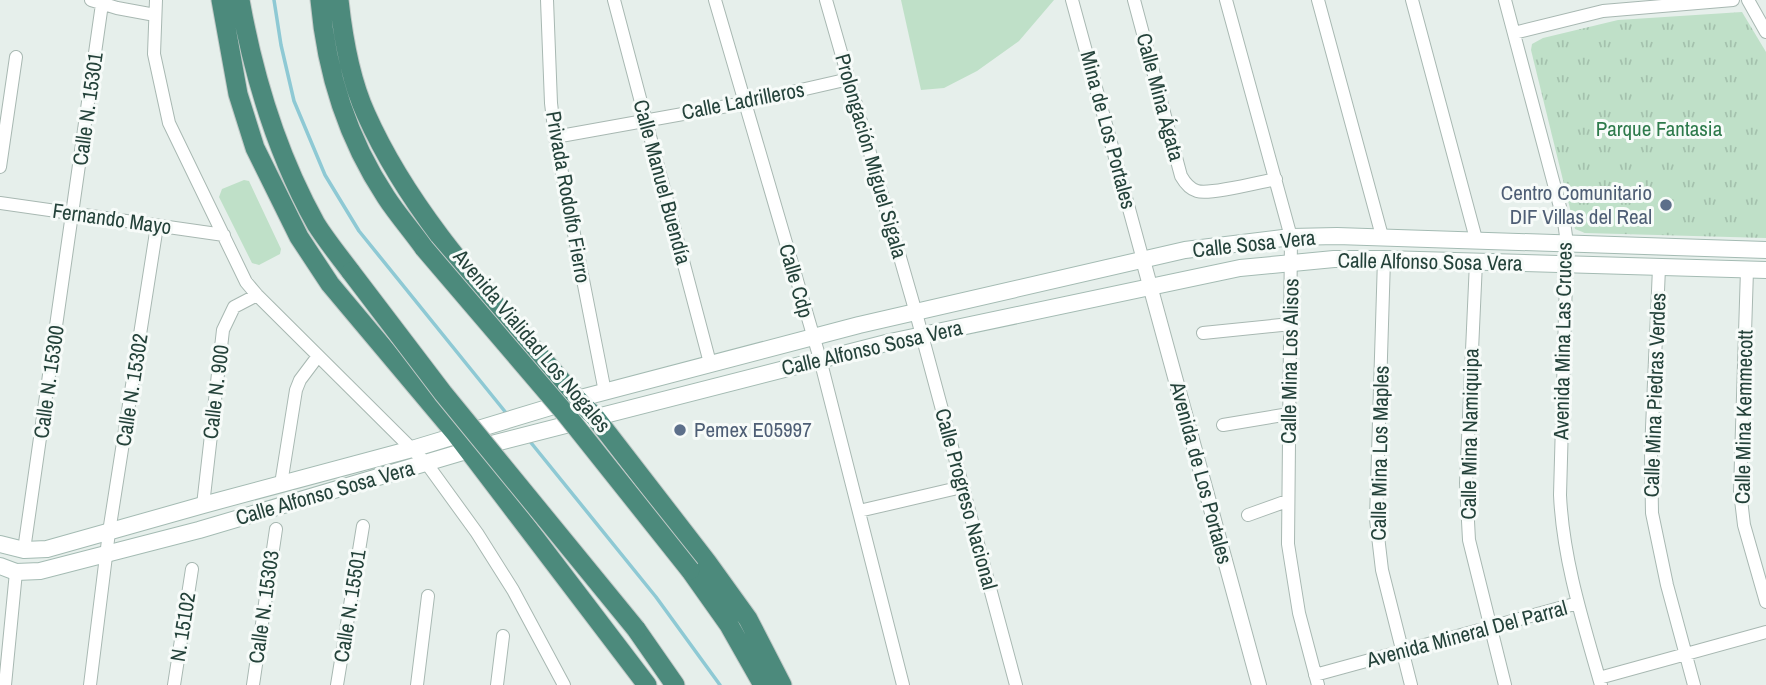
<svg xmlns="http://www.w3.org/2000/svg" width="1766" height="685" font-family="'Archivo Narrow',sans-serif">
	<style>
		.grass { fill: #bfe0c8 }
		.park { fill: url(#park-tufts) }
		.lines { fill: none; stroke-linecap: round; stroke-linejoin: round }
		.stream { stroke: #8ec9d4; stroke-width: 3.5 }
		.minor-casing { stroke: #a8b8b2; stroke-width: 14 }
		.tertiary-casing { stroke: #a8b8b2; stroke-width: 16 }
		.secondary-casing { stroke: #a4bbb3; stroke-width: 18 }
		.trunk-casing { stroke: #c2cac8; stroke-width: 21 }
		.minor { stroke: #fff; stroke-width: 12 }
		.tertiary { stroke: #fff; stroke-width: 14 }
		.secondary { stroke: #fff; stroke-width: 16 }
		.trunk { stroke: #4c8a7c; stroke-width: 19 }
		.trunk-bridge-casing { stroke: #c2cac8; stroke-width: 21; stroke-linecap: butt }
		.trunk-bridge { stroke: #4c8a7c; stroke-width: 19 }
		.service-dot { fill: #5c6f8a; stroke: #f7fbf9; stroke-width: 2.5 }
		.labels { text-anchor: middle; stroke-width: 6; stroke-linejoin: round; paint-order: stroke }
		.street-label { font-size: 21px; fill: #24423a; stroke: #f7fbf9 }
		.park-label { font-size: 21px; fill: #2d7a4b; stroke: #f7fbf9 }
		.service-label { font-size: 21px; fill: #4e5e75; stroke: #f7fbf9; text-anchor: end }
	</style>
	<defs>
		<pattern id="park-tufts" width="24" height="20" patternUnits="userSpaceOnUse" patternTransform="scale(1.75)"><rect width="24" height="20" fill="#bfe0c8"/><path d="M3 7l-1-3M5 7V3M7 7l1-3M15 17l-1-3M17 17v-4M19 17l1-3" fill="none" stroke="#a4c1ad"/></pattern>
	</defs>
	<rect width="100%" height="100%" fill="#e6efeb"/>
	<path class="grass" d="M901,0H1054L1019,41L977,71L944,88L921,90Z
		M244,180L249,181L281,249L280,254L259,265L252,263L219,197L222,189Z"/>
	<path class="park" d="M1742,12L1766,52V238L1585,233L1575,229L1531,50L1532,44L1543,38L1618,20Z"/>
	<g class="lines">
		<path class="stream" d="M274,0L281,45L294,101L325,175L359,231L507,414
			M528,439L656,597L720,685"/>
		<g class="minor-casing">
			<path id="minor" d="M91,0L117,8L155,15
				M156,0L154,54L169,123L246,282L257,295L427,464L477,533L513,590L564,685
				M547,0L551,103L555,137L605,392
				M614,0L710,363
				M715,0L820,359L903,685
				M826,0L916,313L1016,685
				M1072,0L1143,260
				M1134,0L1181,176C1185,183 1190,189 1197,191C1210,195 1260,182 1276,179
				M1226,0L1291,237L1288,544L1299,613L1318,685
				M1318,0L1382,236
				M1412,0L1476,239
				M1505,0L1564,222L1567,243L1560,495C1563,560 1583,622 1601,685
				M1748,0L1766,32
				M1514,33L1603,11L1733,0
				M555,137L744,103L849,79
				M0,167L16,57
				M0,203L224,235
				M1384,259L1376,519L1382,570L1411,685
				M1476,262L1466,483L1469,540L1505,685
				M1659,268L1651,451L1652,513L1667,585L1694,685
				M1747,270L1740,491L1744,525L1766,602
				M1203,333L1291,324
				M1223,425L1289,414
				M281,484L296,390L300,380L318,356
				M203,505L223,330L234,307L257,295
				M859,511L962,487
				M1248,515L1287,501
				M24,550L102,4
				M1315,675L1578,603
				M1599,678L1766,632
				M5,685L16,572
				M90,685L109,532L157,226
				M174,685L192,569
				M253,685L276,529
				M337,685L363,526
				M417,685L428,596
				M497,685L503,636"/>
		</g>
		<g class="tertiary-casing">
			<path id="tertiary" d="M1143,260L1259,685"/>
		</g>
		<g class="secondary-casing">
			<path id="secondary" d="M0,544L24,550L47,549L203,505L412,449L577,399L859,325L1185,250L1291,237L1337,236L1766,250
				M0,566L16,572L40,571L199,530L476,448L890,342L1240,268L1334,259H1384L1766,270"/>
		</g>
		<g class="trunk-casing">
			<path id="trunk" d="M221,0L238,94L255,148L299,237L330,284L456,434L647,685
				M240,0C254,78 277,154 316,224C326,240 339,256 351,272
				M320,0C326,69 347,138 386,197C397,214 412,231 424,248
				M339,0C343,37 350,79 366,114C414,222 501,309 577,399L595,417L707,562L748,619L782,685
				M690,570L729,625L763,685
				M636,629L675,685"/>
		</g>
		<use href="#minor" class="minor"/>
		<use href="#tertiary" class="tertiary"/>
		<use href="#secondary" class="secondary"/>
		<use href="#trunk" class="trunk"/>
		<g class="trunk-bridge-casing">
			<path id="trunk-bridge" d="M424,248L565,413L690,570
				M351,272L443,393L636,629"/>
		</g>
		<use href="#trunk-bridge" class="trunk-bridge"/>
	</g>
	<g class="service-dot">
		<circle cx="1666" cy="205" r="7"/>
		<circle cx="680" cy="430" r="7"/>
	</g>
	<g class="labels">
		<g class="street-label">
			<text transform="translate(1160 97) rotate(75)" y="7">Calle Mina Ágata</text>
			<text transform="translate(743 101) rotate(-11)" y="7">Calle Ladrilleros</text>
			<text transform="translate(88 109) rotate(-82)" y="7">Calle N. 15301</text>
			<text transform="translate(1108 130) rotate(75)" y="7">Mina de Los Portales</text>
			<text transform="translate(871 156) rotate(74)" y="7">Prolongación Miguel Sigala</text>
			<text transform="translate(662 182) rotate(75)" y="7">Calle Manuel Buendía</text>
			<text transform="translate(568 197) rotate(80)" y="7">Privada Rodolfo Fierro</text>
			<text transform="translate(112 219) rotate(8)" y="7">Fernando Mayo</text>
			<text transform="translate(1254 244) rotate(-6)" y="7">Calle Sosa Vera</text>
			<text transform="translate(1430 262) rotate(1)" y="7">Calle Alfonso Sosa Vera</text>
			<text transform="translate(796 281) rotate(74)" y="7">Calle Cdp</text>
			<text transform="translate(532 341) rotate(50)" y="7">Avenida Vialidad Los Nogales</text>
			<text transform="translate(1563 341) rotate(-89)" y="7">Avenida Mina Las Cruces</text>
			<text transform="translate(872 348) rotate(-13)" y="7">Calle Alfonso Sosa Vera</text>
			<text transform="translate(1290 361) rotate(-89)" y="7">Calle Mina Los Alisos</text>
			<text transform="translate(49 382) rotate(-82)" y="7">Calle N. 15300</text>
			<text transform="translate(132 390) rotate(-81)" y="7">Calle N. 15302</text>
			<text transform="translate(216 392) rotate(-83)" y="7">Calle N. 900</text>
			<text transform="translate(1655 395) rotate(-88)" y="7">Calle Mina Piedras Verdes</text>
			<text transform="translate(1744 417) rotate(-89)" y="7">Calle Mina Kemmecott</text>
			<text transform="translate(1470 434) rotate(-89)" y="7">Calle Mina Namiquipa</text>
			<text transform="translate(1380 453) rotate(-89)" y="7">Calle Mina Los Maples</text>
			<text transform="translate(1201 473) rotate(75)" y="7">Avenida de Los Portales</text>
			<text transform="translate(325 493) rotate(-16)" y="7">Calle Alfonso Sosa Vera</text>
			<text transform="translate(966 499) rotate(75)" y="7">Calle Progreso Nacional</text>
			<text transform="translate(350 606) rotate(-81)" y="7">Calle N. 15501</text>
			<text transform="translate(264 607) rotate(-82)" y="7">Calle N. 15303</text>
			<text transform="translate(183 627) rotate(-81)" y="7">N. 15102</text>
			<text transform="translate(1467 634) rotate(-15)" y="7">Avenida Mineral Del Parral</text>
		</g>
		<g class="park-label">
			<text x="1659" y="136">Parque Fantasia</text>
		</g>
		<g class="service-label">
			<text x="1652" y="200">Centro Comunitario<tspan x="1652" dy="24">DIF Villas del Real</tspan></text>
			<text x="694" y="437" text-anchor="start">Pemex E05997</text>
		</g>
	</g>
</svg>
